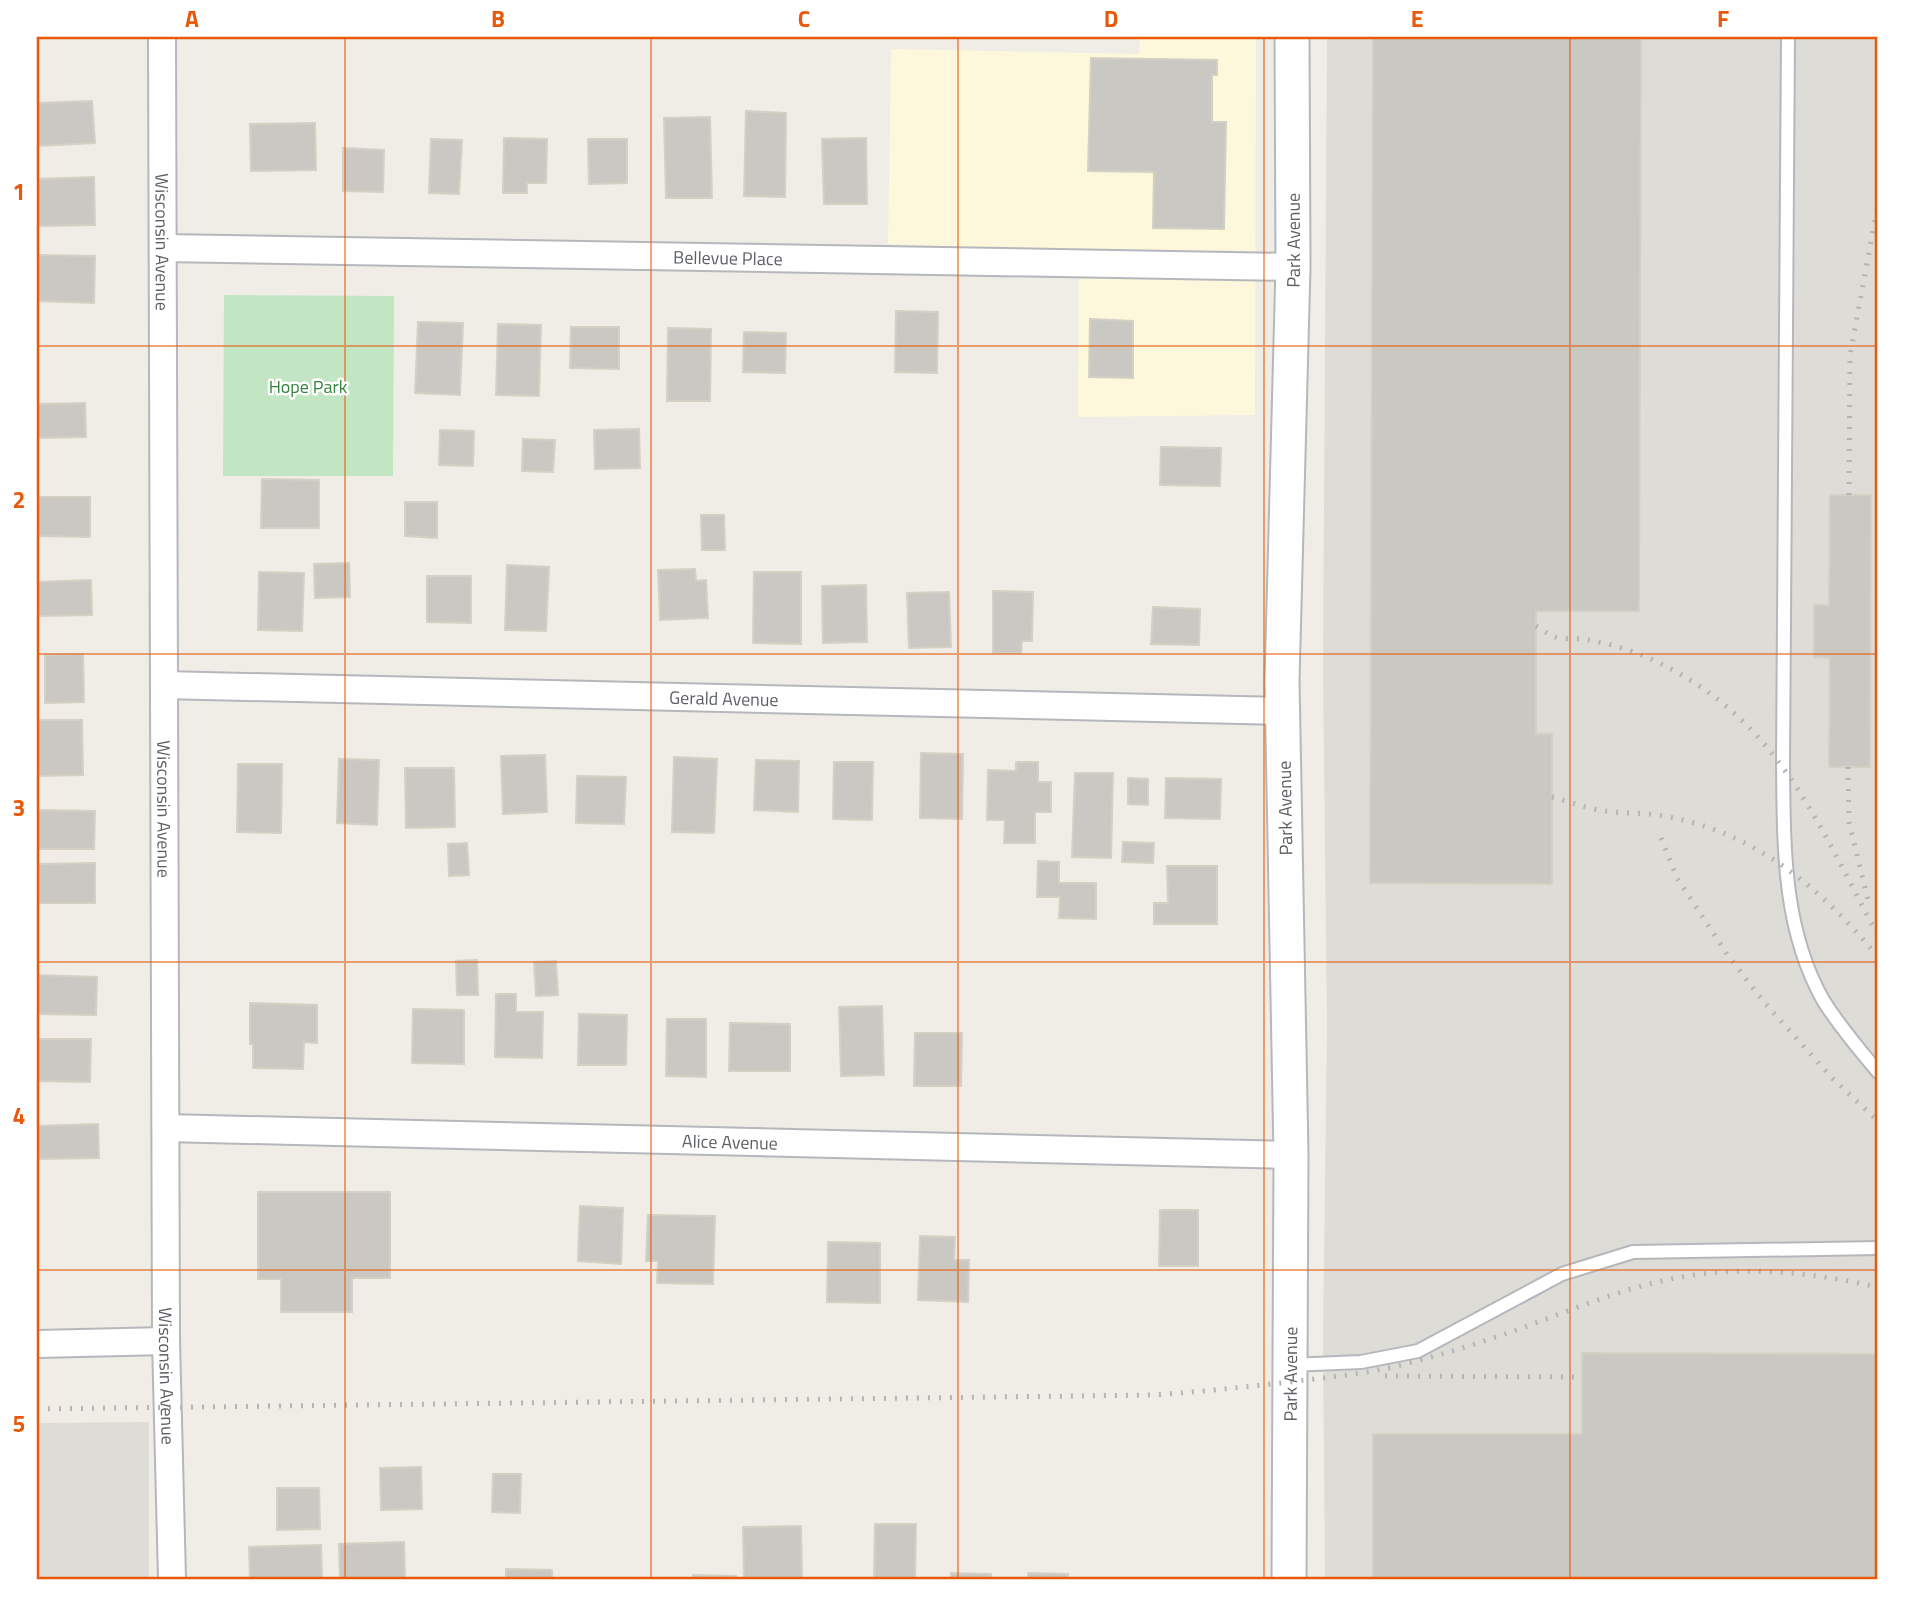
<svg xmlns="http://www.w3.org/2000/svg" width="1915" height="1616" font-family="'Titillium Web',sans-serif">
<rect width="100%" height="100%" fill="#efede5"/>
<path fill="#fdf8dc" d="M1140 37H1256L1255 415 1078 417 1079 251 888 244 891 49 1139 54Z"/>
<path fill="#dedcd7" d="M1327 37H1878V1579H1325L1323 1340 1327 1028 1323 668Z
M149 1422V1579H37V1423Z"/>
<path fill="#c2e6c4" d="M224 295 394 296 393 476H223Z"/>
<path fill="#cac8c2" stroke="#d4d0c3" stroke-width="2" d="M1373 37H1641L1639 611H1536V734H1552V884L1370 883Z
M1091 58 1217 60V75H1212V122H1226L1224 229 1153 228 1154 172 1088 171Z
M92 101 95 143 37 146V103Z
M746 111 786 113 785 197 744 196Z
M710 117 712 198H666L664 118Z
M315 123 316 170 251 171 250 124Z
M504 138 547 139 546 183H527V193H503Z
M866 138 867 204H824L822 139Z
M431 139 462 140 459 194 429 193Z
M588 139H627V183L589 184Z
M343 148 384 150 383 192 343 191Z
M94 177 95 225 37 226V179Z
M37 255 95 256 94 303 37 301Z
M896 311 938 312 937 373 895 372Z
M1090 319 1133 321V378L1089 377Z
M418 322 463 323 460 395 415 393Z
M498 324 541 325 539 396 496 395Z
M571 327H619V369L570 368Z
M668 328 711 329 710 401H667Z
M744 332 786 333 785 373 743 372Z
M85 403 86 437 37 438V404Z
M639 429 640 468 595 469 594 430Z
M440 430 474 431 473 466 439 465Z
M523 439 555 440 553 472 522 471Z
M1161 447 1221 448 1220 486 1160 485Z
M262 479 319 480V528H261Z
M1830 495H1871L1870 767H1829L1830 658 1814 657V605H1829Z
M37 497H90V537L37 536Z
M405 502H437V538L405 536Z
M701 515H724L725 550H702Z
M349 563 350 597 315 598 314 564Z
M507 565 549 567 546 631 505 630Z
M695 569 696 581 706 580 708 618 660 620 658 570Z
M259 572 304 573 302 631 258 630Z
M754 572H801V644L753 643Z
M427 576H471V623L427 622Z
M91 580 92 615 37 616V582Z
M866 585 867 642 823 643 822 586Z
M993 591 1033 592 1032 641H1022L1021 653H993Z
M949 592 951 647 909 648 907 593Z
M1153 607 1200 609 1199 645 1151 644Z
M83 654 84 702 45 703V655Z
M37 720H82L83 775 37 776Z
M921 753 963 754 962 819 920 818Z
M545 755 547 812 503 814 501 756Z
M674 757 717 759 714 833 672 832Z
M339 759 379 760 377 825 337 823Z
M756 760 799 761 798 812 754 810Z
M834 762H873L872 820 833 819Z
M1016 762H1038V782H1051V812H1035V843H1004L1005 820H987L988 770 1016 771Z
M238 764H282L281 833 237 832Z
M405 768H454L455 827 406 828Z
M1075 773H1113L1111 858 1072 857Z
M577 776 626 777 624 824 576 823Z
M1128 778 1148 779V805L1128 804Z
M1166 778 1221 779 1220 819 1165 818Z
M37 810 95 811 94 849H37Z
M1123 842 1154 843 1153 863 1122 862Z
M467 843 469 875 449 876 448 844Z
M1038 861 1059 862V883H1096V919L1059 918 1060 897H1037Z
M95 863V903H39L38 864Z
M1167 866H1217V924H1154V903H1168Z
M477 960 478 995H457L456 961Z
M556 961 558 995 536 996 534 962Z
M37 975 97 977 96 1015 38 1014Z
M496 994H516V1012H543L542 1058 495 1057Z
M250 1003 317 1005V1043L304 1042 303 1069 253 1068V1044H250Z
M882 1006 884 1075 841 1076 839 1007Z
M413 1009 464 1010V1064L412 1063Z
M579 1014 627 1015 626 1065H578Z
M667 1019H706V1077L666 1076Z
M730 1023 790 1024V1071H729Z
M915 1033H962L961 1086H914Z
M37 1039H91L90 1082 37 1081Z
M98 1124 99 1158 37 1159V1126Z
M258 1192H390V1278H352V1312H281V1279H258Z
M580 1206 623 1208 621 1264 578 1261Z
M1160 1210H1198V1266H1159Z
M648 1215 715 1216 713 1284 657 1283 658 1261H646Z
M920 1236 955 1237 954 1260H969L968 1302 918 1300Z
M828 1242 880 1243V1303L827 1302Z
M1582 1353 1878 1354V1579H1373V1434H1582Z
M421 1467 422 1509 381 1510 380 1468Z
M493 1474H521L520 1513 492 1512Z
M277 1488H319L320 1529 277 1530Z
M875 1524H916L915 1579H874Z
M801 1526 802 1579H744L743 1527Z
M404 1542 405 1579H340L339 1544Z
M321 1545 322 1579H250L249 1547Z
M506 1569 552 1570V1579H506Z
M951 1573 991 1574V1579H950Z
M1028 1573 1068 1574V1579H1028Z
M693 1575 736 1576V1579H693Z"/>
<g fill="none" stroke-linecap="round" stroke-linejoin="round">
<g stroke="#b5b7bc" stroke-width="16">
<path id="service" d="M1788 37 1783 764C1784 844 1782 927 1823 1000 1839 1026 1859 1049 1878 1072
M1290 1365 1361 1362 1418 1351 1562 1274 1633 1252 1878 1248"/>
</g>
<g stroke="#b5b7bc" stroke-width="30">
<g id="minor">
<path id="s1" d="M162 37 166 1341 172 1579"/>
<path id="s2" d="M163 248 1293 267"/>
<path id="s3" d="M164 685 1283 711"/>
<path id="s4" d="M166 1128 1291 1155"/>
<path d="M37 1344 166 1341"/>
</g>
</g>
<g stroke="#b5b7bc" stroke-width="37">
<g id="tertiary">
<path id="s5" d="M1289 1579 1291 1155 1282 681 1293 267 1292 37"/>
</g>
</g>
<use href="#service" stroke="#fff" stroke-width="12"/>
<use href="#minor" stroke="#fff" stroke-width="26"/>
<use href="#tertiary" stroke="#fff" stroke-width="33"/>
<path stroke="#b4b4b5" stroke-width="5" stroke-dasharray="2 9" stroke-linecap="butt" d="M1849 495 1850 355 1878 204
M1536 626C1542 629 1548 635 1555 637 1562 640 1573 638 1581 639 1606 642 1631 650 1653 660 1778 718 1817 822 1878 936
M1848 767 1849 822 1869 904
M1552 797C1567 801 1583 807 1599 810 1620 814 1642 812 1663 816 1754 831 1821 888 1878 957
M1661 838 1677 878 1727 954 1763 1001 1832 1078 1878 1121
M1385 1376 1577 1377
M37 1409 1153 1395C1199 1392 1244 1387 1290 1382 1329 1377 1367 1374 1405 1364 1433 1357 1460 1349 1487 1340 1556 1318 1621 1285 1694 1275 1756 1266 1818 1274 1878 1287"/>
</g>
<path fill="none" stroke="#e8590c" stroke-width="2" stroke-opacity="0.55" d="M345 37V1579M651 37V1579M958 37V1579M1264 37V1579M1570 37V1579M37 346H1878M37 654H1878M37 962H1878M37 1270H1878"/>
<g text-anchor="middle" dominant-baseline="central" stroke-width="5" stroke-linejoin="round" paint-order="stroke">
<g font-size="18" fill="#5d6065" stroke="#fff">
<text stroke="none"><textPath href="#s1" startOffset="205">Wisconsin Avenue</textPath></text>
<text stroke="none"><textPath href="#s5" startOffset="1339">Park Avenue</textPath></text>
<text stroke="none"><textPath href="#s2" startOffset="565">Bellevue Place</textPath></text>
<text stroke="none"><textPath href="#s3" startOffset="560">Gerald Avenue</textPath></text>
<text stroke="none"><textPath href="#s1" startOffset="772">Wisconsin Avenue</textPath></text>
<text transform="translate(1285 808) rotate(-91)">Park Avenue</text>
<text stroke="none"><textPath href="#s4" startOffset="564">Alice Avenue</textPath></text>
<text stroke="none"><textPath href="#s1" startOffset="1339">Wisconsin Avenue</textPath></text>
<text stroke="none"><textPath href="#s5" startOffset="205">Park Avenue</textPath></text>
</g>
<g font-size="18" fill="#36833f" stroke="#fff">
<text x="308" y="386">Hope Park</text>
</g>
</g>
<rect width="1915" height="1616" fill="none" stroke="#ffffff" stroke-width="77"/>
<rect x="38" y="38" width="1838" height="1540" fill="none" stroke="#e8590c" stroke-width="2.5"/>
<g font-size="23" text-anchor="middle" font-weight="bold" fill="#e8590c">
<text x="192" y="27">A</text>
<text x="498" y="27">B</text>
<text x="804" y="27">C</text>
<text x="1111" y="27">D</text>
<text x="1417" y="27">E</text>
<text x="1723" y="27">F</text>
<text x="19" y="200">1</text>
<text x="19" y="508">2</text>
<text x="19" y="816">3</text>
<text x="19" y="1124">4</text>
<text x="19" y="1432">5</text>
</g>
</svg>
